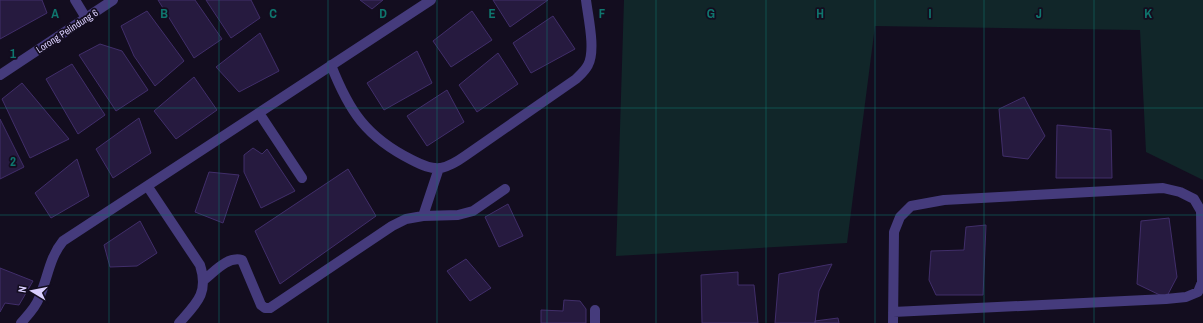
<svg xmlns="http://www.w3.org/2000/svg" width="1203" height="323" font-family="'Archivo Narrow',sans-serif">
<rect width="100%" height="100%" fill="#130d1f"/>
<path fill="#112629" d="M624 0H1203V180L1146 152 1140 30 875 26 847 243 616 256Z"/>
<path fill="#261a3f" stroke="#412e6a" d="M0 0H42L47 13 0 39Z
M158 0H195L222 39 194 58Z
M206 0H251L260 18 231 38Z
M360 0H383L372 9Z
M493 0H548L510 27Z
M147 11 184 61 155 86 134 56 121 26Z
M472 11 492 40 451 67 433 41Z
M553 16 575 49 531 73 513 43Z
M260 33 279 71 239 92 216 67Z
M100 44 122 51 148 90 116 111 79 55Z
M417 51 432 83 384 110 367 83Z
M498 53 518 84 477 112 459 85Z
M72 64 105 115 78 134 46 79Z
M194 77 217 110 176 139 154 111Z
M22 83 69 139 30 158 2 99Z
M447 90 464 122 427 146 407 116Z
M1024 97 1045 136 1028 159 1003 156 999 109Z
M139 118 151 153 113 178 96 149Z
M0 119 24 167 0 179Z
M1057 125 1111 130 1112 178H1056Z
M253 148 262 154 267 149 295 191 261 208 244 172V155Z
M77 159 89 196 51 218 35 193Z
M348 169 376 216 280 284 255 231Z
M209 172 239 175 223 223 195 212Z
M508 204 523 236 499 247 485 217Z
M1169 218 1177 277 1166 298 1137 284 1141 221Z
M140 221 157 253 137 266 110 267 104 245Z
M986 225 983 295H936L929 280 931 251 964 250 966 227Z
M466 259 491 288 470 301 447 271Z
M832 264 819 291 815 323H775L779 274Z
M0 268 33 281 19 305 5 303 0 312Z
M738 272V285H754L758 323H702L701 275Z
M564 300 580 301 586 309V323H541V310L563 311Z
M838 318 839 323H815V321Z"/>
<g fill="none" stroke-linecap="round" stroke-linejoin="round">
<path stroke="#453b7c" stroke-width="10" d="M75 0 86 18
M331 65C349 111 366 137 412 160 420 164 431 170 441 168 450 166 458 161 465 156L576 79C580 75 585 71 588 65 596 50 588 17 586 0
M0 75 113 0
M259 113 302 178
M148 187 200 265C209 293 197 303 179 323
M423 216 439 168
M205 279C215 271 228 256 242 260L261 305 265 308H270L392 226 406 219 423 216 458 215 473 211 505 189
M595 310V323
M21 323C28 315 36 307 39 298 48 278 49 258 63 241L431 0
M893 323 894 232 900 217 911 206 944 200 1163 188 1180 192 1194 199 1201 211 1202 282 1198 292 1186 297 1166 299 893 312"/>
</g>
<path fill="none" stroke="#0f766e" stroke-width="1" stroke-opacity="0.55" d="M109 0V323M219 0V323M328 0V323M437 0V323M547 0V323M656 0V323M766 0V323M875 0V323M984 0V323M1094 0V323M0 108H1203M0 215H1203"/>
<g text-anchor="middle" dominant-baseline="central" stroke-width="3.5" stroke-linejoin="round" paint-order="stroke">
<g font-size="10" fill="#d9cefd" stroke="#130d1f">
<text transform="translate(67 31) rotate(-33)">Lorong Pelindung 6</text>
</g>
</g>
<g font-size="13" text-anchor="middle" font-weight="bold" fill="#0f766e" stroke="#130d1f" stroke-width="3.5" stroke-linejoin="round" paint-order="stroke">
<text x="55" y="18">A</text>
<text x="164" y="18">B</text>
<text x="273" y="18">C</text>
<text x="383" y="18">D</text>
<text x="492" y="18">E</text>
<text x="602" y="18">F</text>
<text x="711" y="18">G</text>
<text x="820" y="18">H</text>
<text x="930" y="18">I</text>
<text x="1039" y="18">J</text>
<text x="1148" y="18">K</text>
<text x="13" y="58">1</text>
<text x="13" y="166">2</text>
</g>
<g transform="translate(32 291) rotate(280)" stroke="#130d1f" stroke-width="3" paint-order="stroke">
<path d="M0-3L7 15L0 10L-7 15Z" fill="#d9cefd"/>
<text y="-6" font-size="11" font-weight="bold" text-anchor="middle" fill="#d9cefd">N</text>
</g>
</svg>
